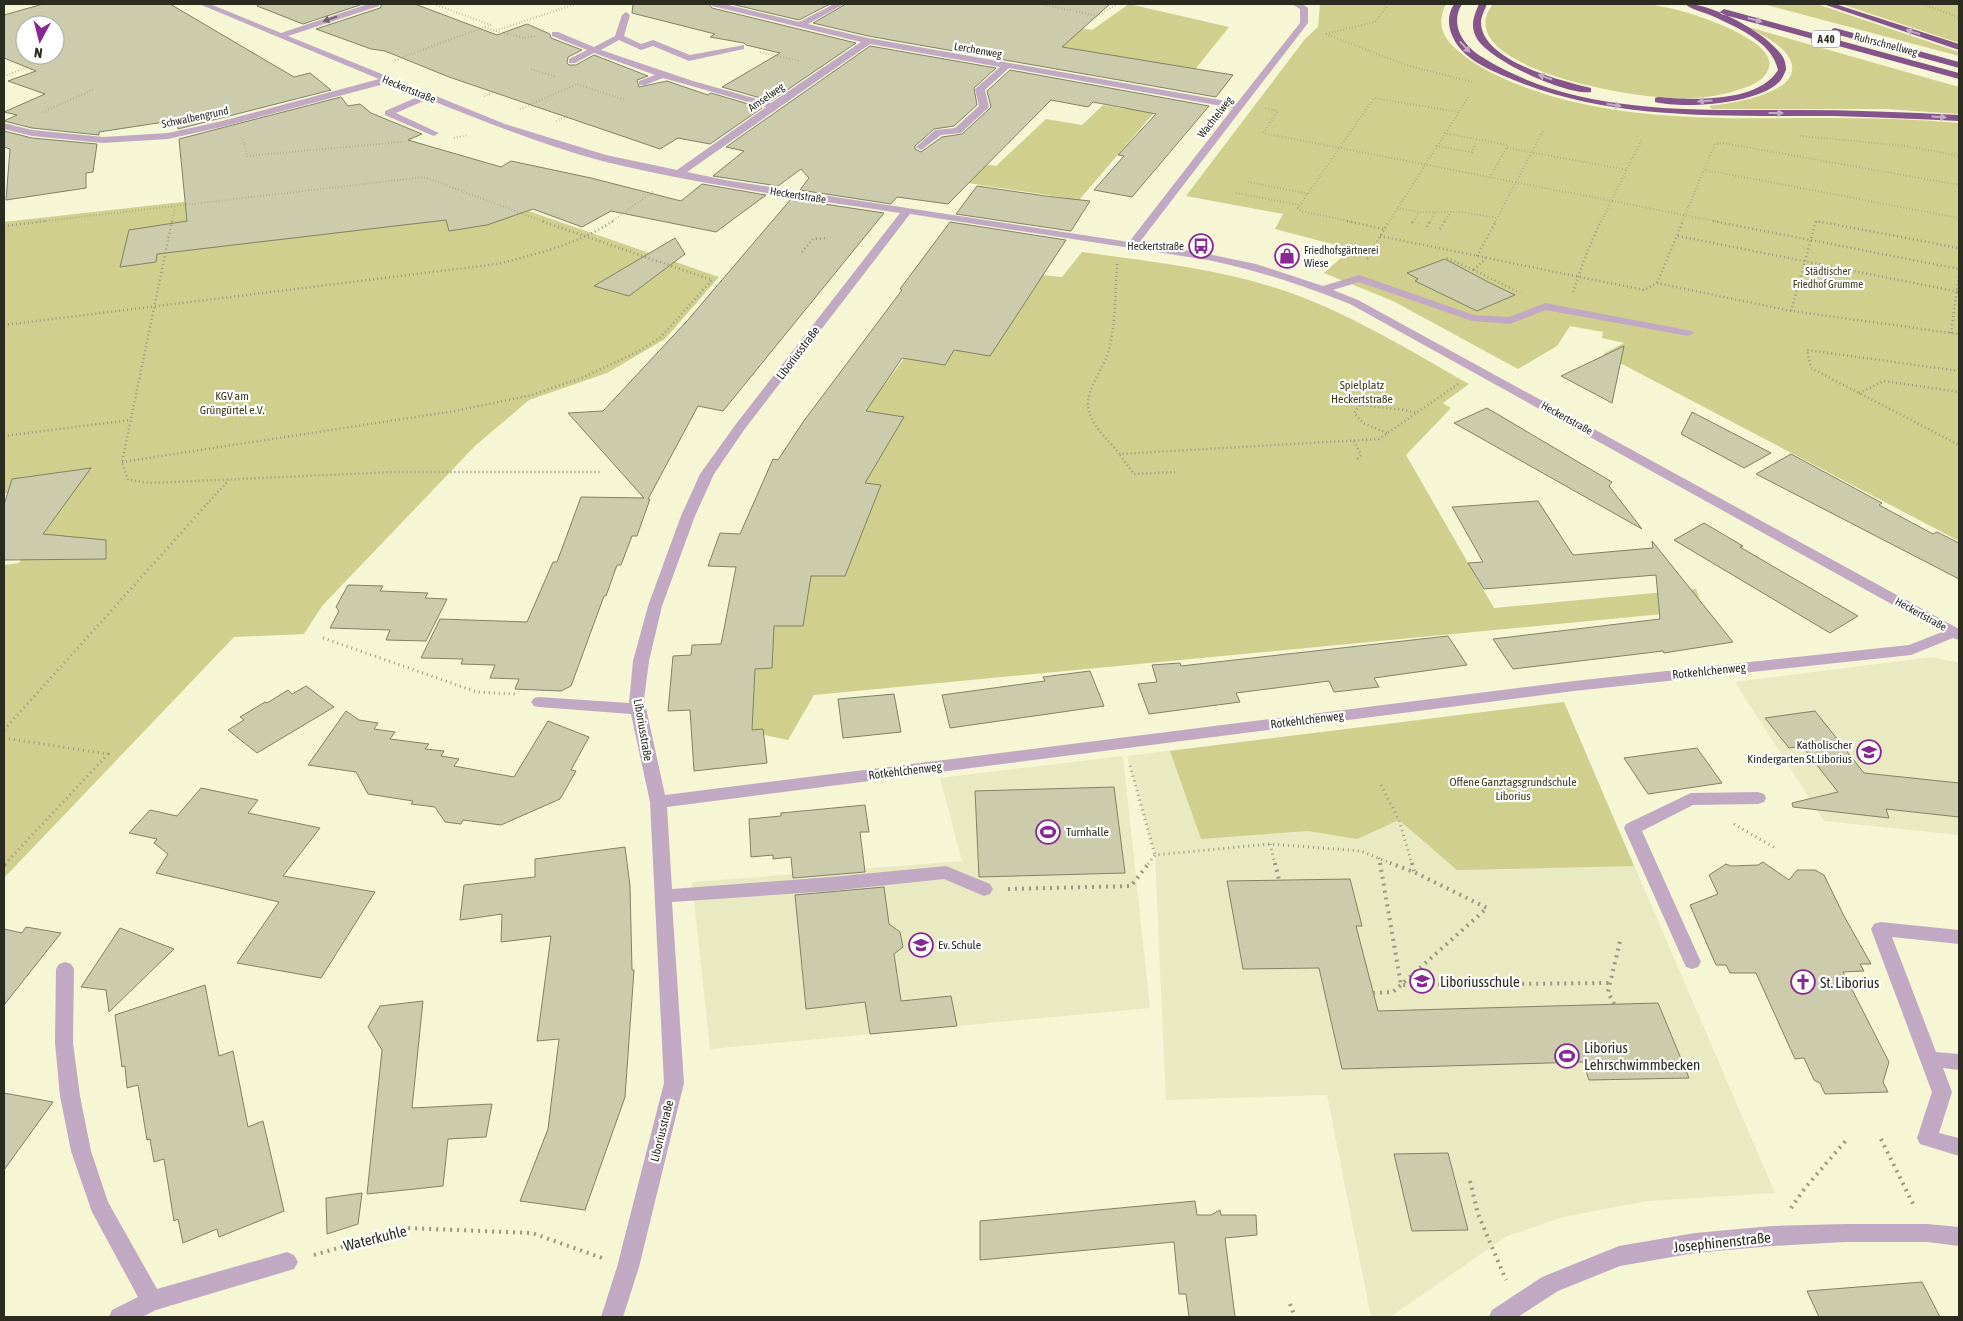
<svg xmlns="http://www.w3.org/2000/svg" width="1963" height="1321" font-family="'Asap Condensed',sans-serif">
<rect width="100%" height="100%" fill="#f6f6d5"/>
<path fill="#e9e9c2" d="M1933 657 1959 663V835L1824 821 1735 682Z
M1564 702 1775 1193 1647 1201 1564 1217 1507 1236 1390 1317H1371L1327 1095 1166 1100 1155 855 1127 756Z
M1123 756 1150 1008 710 1049 692 882 962 861 940 778Z"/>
<path fill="#d0cf8e" d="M876 4H961L1092 30 1129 4 1229 27 1193 72 1032 44 871 7Z
M1320 4H1446C1435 26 1444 40 1463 55 1480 68 1499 77 1519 85 1617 123 1724 118 1827 118 1871 118 1915 119 1959 123V541L1603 354 1624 343 1602 338 1603 332 1570 326 1557 346 1518 369 1393 301 1324 273 1351 249 1275 229 1283 214 1186 196 1305 39 1318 27Z
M1493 4C1527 4 1561 4 1596 4 1612 4 1629 2 1645 4 1677 7 1725 23 1752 41 1760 46 1772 57 1769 67 1766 79 1755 84 1744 88 1696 106 1640 97 1591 86 1560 79 1457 51 1493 4Z
M1763 4H1817L1959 52V56Z
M1841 4H1959V43Z
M1748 27 1959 87V114L1886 109H1712L1709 106C1730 104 1816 92 1786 53 1777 42 1760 34 1748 27Z
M1136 96 1164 101 1079 200 922 176 886 147 996 166 1046 119 1082 125 1103 105 1125 109Z
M424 175 719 277 665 339 607 373 529 400 475 446 322 606 304 634 234 637 4 878V565L19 563 47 520 44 486 4 494V222Z
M1082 252C1147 261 1213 268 1276 288 1345 310 1407 349 1469 384L1443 403 1451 408 1406 455 1494 608 1696 589 1704 610 814 695 788 740 709 723 839 445 972 268 1062 277Z
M1564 702 1634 866 1457 870 1399 820 1357 839 1308 831 1201 839 1170 751Z"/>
<path fill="#ccccad" stroke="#828164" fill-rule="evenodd" d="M43 4H170L294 77 310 73 331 90 178 129 177 120 99 132V135L32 128 4 121 17 115 4 112 45 94 8 81 36 71 4 58V15ZM25 25H55V55H25Z
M258 4H363L303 24 257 6Z
M382 4H415L497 35 527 24 550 34 551 38 582 50 568 57 567 63 569 65H576L594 55 648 76 637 80 639 87 667 81 708 95 711 93 762 108 710 144 678 138 660 149 449 77 385 51 371 49 316 29 380 8Z
M633 4H709L712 8 856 43 771 101 722 87 780 53 746 45 744 43 710 37 715 34 632 13Z
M731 4H830L799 20Z
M846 4H1110L1062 47 1233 75 1216 97 868 36 813 23Z
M870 46 996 68 974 88 977 105 954 126 934 129 915 146V149L921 152 942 137 962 134 988 110 991 107 987 91 1010 70 1209 106 1132 197 1094 190 1124 156 1118 155 1156 114 1093 102 1088 107 1051 100 948 204 897 197 891 204 800 190 809 178 801 169 778 186 713 176 744 151 726 147Z
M341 97 348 106 360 104 371 113 422 134 408 140 501 167 511 161 591 178 681 201 702 184 766 195 716 232 611 211 582 227 533 209 487 225 449 231 446 220 157 254 156 262 120 267 129 230 187 221 179 139Z
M4 131 32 138 97 144 93 172 86 173V188L6 200 10 149 4 147Z
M977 186 1045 196 1090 201 1071 231 956 214Z
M791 199 884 213 723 411 698 406 648 499H650L637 536H632L621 565H617L606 596H604L571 686 561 691 515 689 519 679 490 678 495 665 461 664 463 659 421 658 440 619 527 622 553 562H557L581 497 644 498 568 413 603 411 687 321Z
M950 222 1066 240 990 356 954 350 945 365 902 358 866 411 904 417 865 483 881 485 845 576H811L803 626H774L772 668 755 669 752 730 763 729 767 763 694 771 690 710 668 711 673 656 691 655 692 645 721 644 736 567 708 566 720 533 740 534 773 459 778 460 803 422 902 290 900 289Z
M675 238 685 254 629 296 594 286Z
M1445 259 1488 282 1515 295 1477 311 1415 281 1418 279 1407 273Z
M1624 346 1612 403 1561 376Z
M1487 408 1612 482 1609 486 1642 529 1454 423Z
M1692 412 1771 453 1744 468 1681 434Z
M1791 454 1882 503 1879 505 1933 534 1937 532 1959 543V579L1756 474Z
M91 468 43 534 106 540V559L4 560V505L12 479Z
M1538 501 1573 555 1653 548 1652 541 1733 642 1664 653 1663 651 1513 669 1493 639 1660 619 1656 575 1484 589 1468 563 1483 562 1452 507Z
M1704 523 1743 546 1740 547 1858 616 1830 633 1674 540Z
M348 585 383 586 380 591 428 593 425 598 447 599 426 641 386 640 390 630 330 628 339 611 336 607Z
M1448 636 1467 665 1374 678 1379 687 1334 692 1329 681 1283 687 1236 693 1240 702 1149 714 1138 684 1157 682 1152 665 1180 663 1181 666Z
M1090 671 1104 706 950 728 942 695 1045 681 1043 677Z
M306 686 334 707 257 753 228 730 244 720 240 717 265 702 267 703 288 690 292 694Z
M894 694 901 732 843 738 838 699Z
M346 711 359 720 378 723 374 729 395 732 390 739 429 744 425 749 444 751 441 756 459 759 454 766 514 777 548 721 589 737 571 770 576 771 560 799 501 825 463 820 461 824 445 822 435 807 411 804 413 801 368 794 356 772 308 765Z
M1815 711 1864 773 1959 783V817L1886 809 1889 818 1793 807 1792 803 1838 792 1802 746 1789 748 1765 718Z
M1697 748 1722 783 1648 794 1624 758Z
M1114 787 1125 873 979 877 975 791Z
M201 788 258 800 248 813 320 828 283 876 375 892 321 978 237 963 279 902 156 873 168 854 154 843 157 839 129 833 150 810 177 816Z
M865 805 869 832H860L865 872 793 878 791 857 773 859V855L751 857 749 819 781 816V813Z
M625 847 630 886 632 970H634L625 1097 585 1210 520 1201 548 1129 559 1039 537 1041 551 936 501 942 502 914 460 920 464 885 535 877V859Z
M1763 862 1789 880 1797 870H1815L1824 875 1844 916 1871 964H1860L1864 971 1843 972 1889 1062 1883 1082 1888 1092 1825 1094 1820 1083 1814 1080 1804 1058 1795 1059 1756 973H1730L1726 965H1716L1690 905 1718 894 1709 875 1726 864 1731 866 1758 865Z
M1350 879 1362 926H1356L1378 1011 1658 1003 1689 1078 1589 1080 1583 1062 1342 1069 1319 968 1243 969 1227 881Z
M884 887 889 924 900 932 903 947 894 954 901 1001 951 996 957 1026 870 1034 865 1002 806 1009 795 895Z
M26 927 61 933 4 1005V929L22 933Z
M120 928 174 949 109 1012 106 990 81 987Z
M205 985 219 1056 233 1051 248 1127 263 1121 284 1211 219 1237 217 1229 183 1243 178 1219 174 1221 164 1159 154 1162 150 1139 147 1140 138 1085 127 1088 125 1066 122 1067 115 1015Z
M423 1001 412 1108 492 1104 486 1137 448 1139 443 1186 367 1194 382 1050 368 1027 380 1006Z
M4 1093 53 1102 4 1170Z
M1448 1153 1468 1230 1412 1231 1394 1154Z
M362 1193 358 1224 327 1234 326 1198Z
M1195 1201 1197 1215H1211L1220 1210 1221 1215H1256L1257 1235 1225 1238 1235 1317H1189L1186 1294H1179L1174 1242 980 1260V1221Z
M1922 1282 1940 1317H1819L1807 1291Z"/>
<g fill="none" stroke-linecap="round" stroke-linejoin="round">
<path stroke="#999981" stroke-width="2" stroke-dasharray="0.5 2.5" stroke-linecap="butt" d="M434 4 491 25 484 27 495 31 575 4
M1041 4 1097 16 1117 4
M1924 4 1959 18
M496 31 524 38 536 36
M1326 34 1406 65 1472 82
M1326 34 1375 22 1389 4
M760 52 800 61
M395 60 484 27
M531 69 557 77
M4 76 28 67
M484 96 495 91
M1265 108 1278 111 1263 133 1720 222
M520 109 577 84 626 100
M43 112 95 89
M556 121 567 116
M1444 133 1508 145 1490 177
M1800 136 1907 146 1959 156
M454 138 468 135
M243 139 247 156 401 142
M1436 146 1472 152 1476 142
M1507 148 1628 170
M1706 170 1959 218
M1248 182 1308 194
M1236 193 1299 205
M1397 208 1419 212H1462L1498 218
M37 222 424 177 545 222
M172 222 175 207
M611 222 654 191
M1353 222 1301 211 1298 208 1374 98 1458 112
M1389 222 1469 96
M1413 222 1419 212
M1430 222 1435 212
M1444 222 1451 212
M1495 222 1543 131
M1601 222 1642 139
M1682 222 1715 144 1723 143 1959 185
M1816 222H1822"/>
<path stroke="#999981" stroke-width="2.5" stroke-dasharray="1 3" stroke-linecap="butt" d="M172 221 122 462 128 480 150 483 393 472H602
M1347 221 1384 229
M1713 221 1959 269
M1412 223 1413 221
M4 226 47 221
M1427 227 1430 221
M1440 229 1445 221
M1380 236 1644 290 1657 283 1791 311 1959 334
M1678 236 1959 292
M802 252 813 239 828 238
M1477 256 1496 221
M1447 258 1474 270
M1486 258 1474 270 1520 293
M1367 259 1389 221
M1117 264C1115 292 1116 321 1109 349 1105 367 1087 387 1088 406 1090 425 1109 441 1120 454L1379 439 1458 384
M1657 283 1683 221
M1573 292 1587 252 1601 221
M1791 311 1816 221 1959 248
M4 325 497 264C537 254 578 244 613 221
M1951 333 1959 275
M1959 371 1807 350 1811 368 1959 445
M1859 393 1884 381 1959 392
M1387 433 1363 423 1354 413 1360 405 1405 410 1416 413
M4 436 130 420
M1354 441 1361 455 1356 460
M1120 455 1134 474 1175 472
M122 462 455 411 532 395 584 377 639 351 661 337 712 280 541 221
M207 504 229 480"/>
<path stroke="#999981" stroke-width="3" stroke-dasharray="1 4" stroke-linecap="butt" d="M323 638 477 692 515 694
M4 730 208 503
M4 738 108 754 5 864
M1130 766 1155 855
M1381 785 1399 820 1412 864
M1734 824 1775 848
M1270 844 1275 864
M1379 858 1380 864
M1148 864 1155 855 1270 844 1361 851 1393 864"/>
<path stroke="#999981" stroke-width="4" stroke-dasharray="2 5" stroke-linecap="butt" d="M1275 863 1279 880
M1380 863 1401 985 1610 983
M1412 863 1414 871
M4 865 6 863
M1008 889 1131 886 1149 863
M1373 993 1393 992 1487 908 1414 872 1390 863
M1614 1004 1608 992 1620 941
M1881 1139 1914 1206
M1470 1181 1478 1214 1506 1280
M1791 1208 1805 1188 1848 1138
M314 1255 407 1228 532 1233 602 1258
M1290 1304 1295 1317"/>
<path fill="#c1a9c4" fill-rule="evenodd" d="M199 4H210L281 33 368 4H380L379 6 288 36 505 124 606 155 677 170 766 107 663 78 645 85H639V81L655 75 594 53 575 63H569V59L587 50 552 36V32H558L594 47 615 36 622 15 626 12 630 15 624 36 641 44 653 40 690 55 744 45V49L689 61 653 46 641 50 619 40 601 50 693 81 771 103 861 42 712 6 711 4H724L799 22 834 4H844L808 24 868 38 1237 103 1300 23V9L1292 4H1302L1308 8V23L1139 243 1208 254 1256 264 1323 286 1359 275 1474 315 1509 317 1545 303 1692 331 1694 333 1688 336 1546 310 1510 324 1472 321 1359 282 1333 290 1358 300 1959 629V640L1953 638 1911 655 1574 691 667 807 672 889 831 877 946 866 990 884 993 889 990 894 984 896 944 879 831 891 672 902 684 1083 639 1267 623 1317H601L617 1267 664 1083 650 802 631 714 539 707 534 706 531 702 534 698 539 697 629 703 633 661 648 606 681 516 700 474 736 424 900 213C800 198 700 185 602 161 543 145 485 122 428 99L396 113 439 133 434 136 431 135 385 115V111L420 96 388 83 226 126 168 139 103 143 32 136 4 129V123L32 130 103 137 168 133 222 121 379 79ZM870 44 1000 67 975 89 979 106 955 128 935 130 916 147 921 150 941 135 961 133 987 109 989 107 985 90 1009 68 1233 108 1129 242 725 180 687 172ZM910 214 1208 260C1260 271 1301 285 1350 304L1942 632 1909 645 1574 681 665 795 644 699 649 661 662 606 695 516 714 474 744 430Z
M1758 792 1764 794 1766 798 1764 802 1758 804 1693 805 1642 831 1701 962 1698 967 1692 969 1686 967 1624 828 1626 824 1691 793Z
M1880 922 1959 930V944L1892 937 1936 1052 1959 1054V1070L1943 1068 1952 1092 1939 1133 1959 1138V1156L1920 1144 1917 1138 1932 1092 1871 929 1874 924Z
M65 962 71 964 74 969 73 1043 80 1096 91 1151 108 1202 157 1289 287 1252 294 1255 298 1262 294 1269 156 1310 142 1317H109L112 1310 138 1297 92 1212 71 1151 60 1096 55 1043 56 969 59 964Z
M1845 1224H1927L1959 1227V1246L1927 1242H1845L1772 1246 1695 1253 1620 1266 1558 1291 1518 1317H1489L1492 1310 1542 1277 1619 1246 1695 1233 1772 1226Z"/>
<path fill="#85548b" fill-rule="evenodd" d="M1454 4H1462C1449 25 1464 46 1482 57 1574 115 1692 110 1796 110 1850 110 1905 112 1959 115V121C1918 119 1876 117 1834 116 1724 115 1613 122 1509 78 1490 70 1468 61 1456 43 1448 30 1446 17 1454 4Z
M1479 4H1487C1485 9 1481 17 1481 22 1481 61 1562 81 1591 88V92C1568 96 1487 60 1476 37 1470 25 1474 16 1479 4Z
M1685 4C1710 2 1772 35 1784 59 1785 62 1786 66 1786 70 1784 74 1782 80 1778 83 1756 104 1684 109 1655 102V98L1658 97C1692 100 1758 103 1778 70 1772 41 1734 26 1710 15 1702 12 1691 9 1685 4Z
M1823 4H1835L1959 44V50Z
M1724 9 1959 73V79L1721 14 1720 12Z
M1835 28 1959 62V68L1832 33V29Z"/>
</g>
<defs><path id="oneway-solid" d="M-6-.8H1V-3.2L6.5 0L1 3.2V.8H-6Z" transform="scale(1.25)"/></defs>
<use fill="#6e6469" href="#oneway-solid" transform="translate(330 19) rotate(161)"/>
<g fill="#c2aac5">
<use href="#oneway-solid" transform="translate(1755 20) rotate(15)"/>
<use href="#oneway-solid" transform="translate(1913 32) rotate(-162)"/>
<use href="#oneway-solid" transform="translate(1465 47) rotate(47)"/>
<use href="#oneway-solid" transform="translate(1545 77) rotate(-161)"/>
<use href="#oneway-solid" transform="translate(1705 101) rotate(176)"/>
<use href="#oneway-solid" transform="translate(1614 105) rotate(9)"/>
<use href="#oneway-solid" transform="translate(1776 113)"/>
<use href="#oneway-solid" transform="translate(1939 117) rotate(4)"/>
</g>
<defs>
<g id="bus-ring" transform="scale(1.25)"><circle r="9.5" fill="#fff" stroke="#872993" stroke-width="1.5"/><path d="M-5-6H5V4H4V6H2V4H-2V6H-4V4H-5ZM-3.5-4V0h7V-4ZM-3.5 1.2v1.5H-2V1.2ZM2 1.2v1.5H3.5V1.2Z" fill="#872993"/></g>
<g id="shop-ring" transform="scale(1.25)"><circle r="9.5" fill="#fff" stroke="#872993" stroke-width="1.5"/><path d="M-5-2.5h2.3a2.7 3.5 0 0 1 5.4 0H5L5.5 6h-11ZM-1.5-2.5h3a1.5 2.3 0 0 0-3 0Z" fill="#872993"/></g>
<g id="school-ring" transform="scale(1.25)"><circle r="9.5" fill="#fff" stroke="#872993" stroke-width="1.5"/><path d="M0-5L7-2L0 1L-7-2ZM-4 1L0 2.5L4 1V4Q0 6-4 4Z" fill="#872993"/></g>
<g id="stadium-ring" transform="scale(1.25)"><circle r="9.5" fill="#fff" stroke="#872993" stroke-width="1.5"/><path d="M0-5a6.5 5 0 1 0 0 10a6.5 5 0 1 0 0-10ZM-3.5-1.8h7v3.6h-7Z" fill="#872993"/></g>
<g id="church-ring" transform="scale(1.25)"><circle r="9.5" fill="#fff" stroke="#872993" stroke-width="1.5"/><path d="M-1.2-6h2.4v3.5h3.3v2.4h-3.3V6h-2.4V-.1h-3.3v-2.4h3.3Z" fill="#872993"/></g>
</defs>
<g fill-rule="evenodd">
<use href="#bus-ring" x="1201" y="246"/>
<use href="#shop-ring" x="1287" y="256"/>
<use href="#school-ring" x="1869" y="752"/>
<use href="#stadium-ring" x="1048" y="832"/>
<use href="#school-ring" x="921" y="945"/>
<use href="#school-ring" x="1422" y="981"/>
<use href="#church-ring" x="1803" y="982"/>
<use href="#stadium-ring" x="1567" y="1056"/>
</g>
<g text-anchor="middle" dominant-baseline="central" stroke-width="4.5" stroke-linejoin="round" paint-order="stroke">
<rect fill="#fff" stroke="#6b6b62" stroke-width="1" x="1812" y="30.5" width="28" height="17" rx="4"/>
<g font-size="11" font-weight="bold" fill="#2b2b1f">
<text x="1826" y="39">A 40</text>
</g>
<g font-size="11" fill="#2b2b1f" stroke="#fff">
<text transform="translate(1886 44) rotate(15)">Ruhrschnellweg</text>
<text transform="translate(978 50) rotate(10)">Lerchenweg</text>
<text transform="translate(409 89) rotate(22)">Heckertstraße</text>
<text transform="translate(766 97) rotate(-35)">Amselweg</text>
<text transform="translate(195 117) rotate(-12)">Schwalbengrund</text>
<text transform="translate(1215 117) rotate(-52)">Wachtelweg</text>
<text transform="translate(798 195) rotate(9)">Heckertstraße</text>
<text transform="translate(1567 418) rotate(29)">Heckertstraße</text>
<text transform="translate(1921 614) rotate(29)">Heckertstraße</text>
</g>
<g font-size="11" fill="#2b2b1f" stroke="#fff" text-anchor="end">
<text x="1184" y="246">Heckertstraße</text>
<text x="1304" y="250" text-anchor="start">Friedhofsgärtnerei<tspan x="1304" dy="13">Wiese</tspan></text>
</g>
<g font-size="11" fill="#3c3a17" stroke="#fff">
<text x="1828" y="271">Städtischer<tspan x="1828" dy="13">Friedhof Grumme</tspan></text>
</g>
<g font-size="12" fill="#2b2b1f" stroke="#fff">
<text transform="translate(798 353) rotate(-53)">Liboriusstraße</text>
<text transform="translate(1709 671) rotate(-6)">Rotkehlchenweg</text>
<text transform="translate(1307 720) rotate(-7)">Rotkehlchenweg</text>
<text transform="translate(643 730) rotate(80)">Liboriusstraße</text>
<text transform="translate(905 771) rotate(-7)">Rotkehlchenweg</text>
<text transform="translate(662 1131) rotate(-76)">Liboriusstraße</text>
</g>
<g font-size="12" fill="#3c3a17" stroke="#fff">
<text x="1362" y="385">Spielplatz<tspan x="1362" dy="14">Heckertstraße</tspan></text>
<text x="232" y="396">KGV am<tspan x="232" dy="14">Grüngürtel e.V.</tspan></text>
<text x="1513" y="782">Offene Ganztagsgrundschule<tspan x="1513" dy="14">Liborius</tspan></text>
</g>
<g font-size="12" fill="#2b2b1f" stroke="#fff" text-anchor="start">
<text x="1852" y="745" text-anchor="end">Katholischer<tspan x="1852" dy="14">Kindergarten St.Liborius</tspan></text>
<text x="1066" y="832">Turnhalle</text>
<text x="938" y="945">Ev. Schule</text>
</g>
<g font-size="15" fill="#2b2b1f" stroke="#fff" text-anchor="start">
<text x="1440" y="981">Liboriusschule</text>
<text x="1820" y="982">St. Liborius</text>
<text x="1584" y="1047">Liborius<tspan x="1584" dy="17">Lehrschwimmbecken</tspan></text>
</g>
<g font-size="15" fill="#2b2b1f" stroke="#fff">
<text transform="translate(375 1238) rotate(-14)">Waterkuhle</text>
<text transform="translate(1722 1242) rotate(-6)">Josephinenstraße</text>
</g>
</g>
<rect width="1963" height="1321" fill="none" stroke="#2b2b1f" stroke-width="10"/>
<g transform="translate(40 40) rotate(187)"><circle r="24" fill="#ffffff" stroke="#aaaaa5"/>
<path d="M0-4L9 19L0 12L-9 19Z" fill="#872993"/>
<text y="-8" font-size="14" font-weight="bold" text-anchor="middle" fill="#2b2b1f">N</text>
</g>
</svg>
